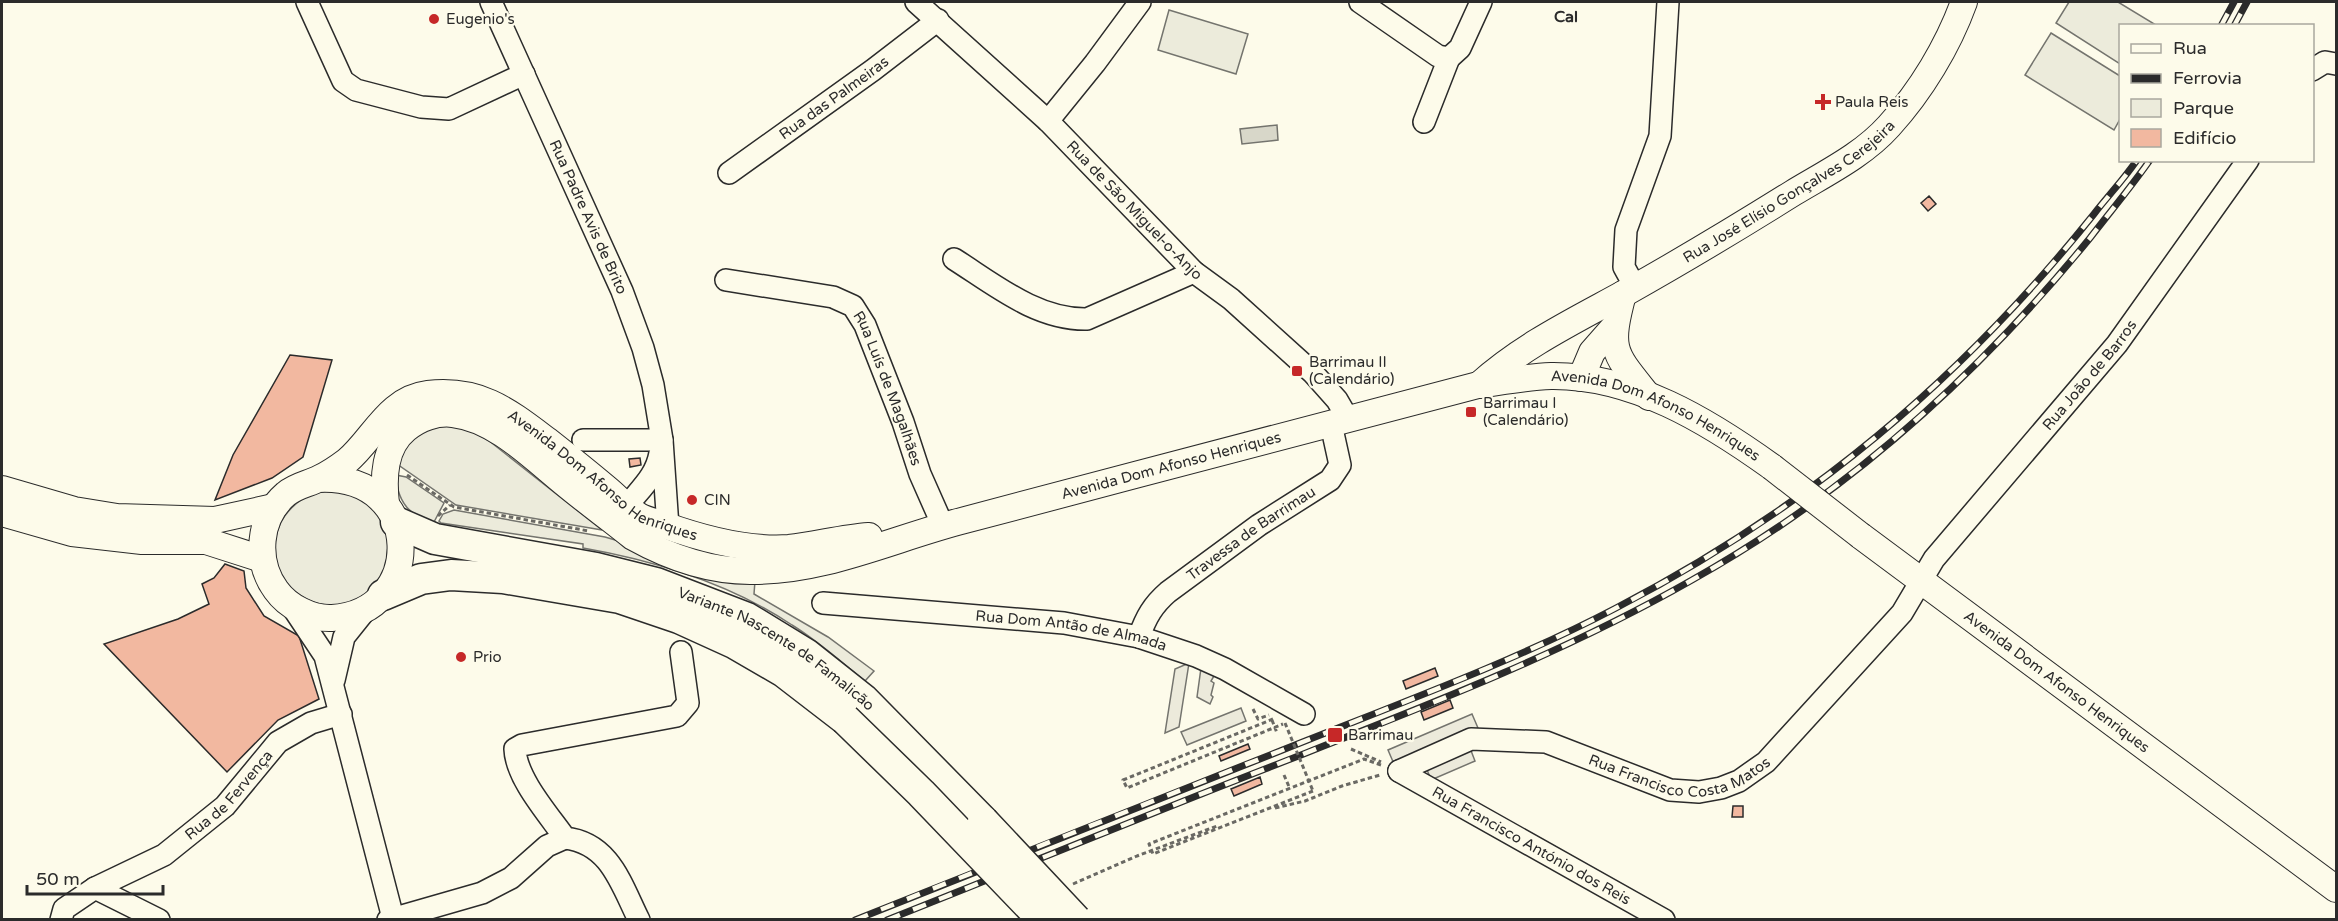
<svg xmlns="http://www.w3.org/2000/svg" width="2338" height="921" font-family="'Varela Round',sans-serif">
<rect width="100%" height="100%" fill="#fdfbea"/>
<path fill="#ecebdb" stroke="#74746e" stroke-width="1.5" d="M2069 2H2118L2156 25 2120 26V64L2056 23Z
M1169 10 1248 34 1236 74 1158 50Z
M2051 33 2120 76V119L2114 130 2025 75Z
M448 425 472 431 488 440 602 530 456 505 397 464C411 433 415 431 448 425Z
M396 475 406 477 444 503 434 522C409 517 397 500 396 475Z
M275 548a57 57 0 1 1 114 0a57 57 0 1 1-114 0Z
M454 510 605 537 755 581 754 594 828 637 874 671 865 681C841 662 818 641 792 625 729 583 657 561 583 548V544L441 523 439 521 443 514Z"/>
<path fill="#eceadb" stroke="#74746e" stroke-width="1.5" d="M1189 663 1179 727 1165 733 1175 669Z
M1201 668 1214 676 1211 681 1214 683 1211 695 1213 697 1210 704 1197 697Z
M1241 708 1246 721 1187 745 1181 732Z
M1472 714 1478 728 1394 764 1388 750Z
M1470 748 1475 761 1431 780 1426 767Z"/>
<path fill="#d8d7c9" stroke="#74746e" stroke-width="1.5" d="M1277 125 1278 140 1242 144 1240 129Z"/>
<path fill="#f2b8a0" stroke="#2b2b2b" stroke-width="1.5" d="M1929 196 1936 204 1928 211 1921 203Z
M290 355 332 360 303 457 272 478 215 500 233 455Z
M640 458 641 465 630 467 629 459Z
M225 564 244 571 246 588 264 616 299 636 319 699 278 720 227 772 104 644 178 619 209 604 202 584 214 578Z
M1435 668 1438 676 1406 689 1403 681Z
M1450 700 1453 708 1424 720 1421 712Z
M1248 744 1250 749 1221 761 1219 756Z
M1260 777 1262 784 1234 796 1231 789Z
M1733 806H1743V817H1732Z"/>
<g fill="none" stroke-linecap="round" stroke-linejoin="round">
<g stroke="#2b2b2b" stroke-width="24">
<g id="minor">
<path d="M307 2 343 81 356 90 421 107 449 109 524 74"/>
<path id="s1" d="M491 2 622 291 643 348 653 385 662 440 668 527"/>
<path id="s2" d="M916 2 1048 121 1194 272 1231 299 1313 373 1337 400 1348 419"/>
<path d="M1360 2 1438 56 1449 58 1460 48 1481 2"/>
<path d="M2312 70 2325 62 2336 64"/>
<path d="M1048 121 1095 63 1140 2"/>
<path d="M1424 122 1449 58"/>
<path id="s3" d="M729 173 873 70 938 20"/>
<path d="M954 259C995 285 1037 320 1087 319L1194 272"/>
<path id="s4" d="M726 280 833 297 853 306 865 325 903 422 920 474 943 526"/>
<path d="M1635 287 1624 267 1626 230 1660 136 1668 2"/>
<path d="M583 440H662"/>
<path d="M627 506C641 488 656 476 660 453"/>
<path id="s5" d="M823 603 1064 623 1139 637 1196 656 1225 669 1304 714"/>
<path d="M291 605 325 656 393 918"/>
<path id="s6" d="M1139 637C1146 617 1153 605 1168 592L1259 525 1330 480 1340 465 1331 424"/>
<path d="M334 680 344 637 368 607"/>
<path id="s7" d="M1399 771 1471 739 1546 742 1670 790 1699 792 1721 788 1739 781 1766 762 1902 613 1934 559 2117 344 2248 160"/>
<path id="s8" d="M1399 771 1664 920"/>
<path d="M95 888 159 920"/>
<path id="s9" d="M61 920 64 909 95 888 164 855 225 806 278 742 311 723 341 714"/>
<path d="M388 920 482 893 511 878 547 846 565 838"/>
<path d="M639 920C621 884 610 843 565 838 548 814 516 778 515 749L522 745 677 716 688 703 681 652"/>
</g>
</g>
<g stroke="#2b2b2b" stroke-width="28">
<g id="major">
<path d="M1623 294C1608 351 1613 352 1649 397"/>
<path d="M1581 378 1592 352 1614 327"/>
<path id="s10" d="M1479 385C1522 346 1574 321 1625 293 1682 261 1737 228 1793 193 1826 173 1863 155 1889 126 1921 91 1948 46 1964 2"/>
<path id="s11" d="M319 479C426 474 425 613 332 618 312 619 288 607 276 590 255 561 258 518 286 494 297 485 309 484 320 478 329 474 339 467 347 461 374 438 388 399 428 394 480 388 508 411 548 441 567 456 587 472 606 488 617 497 627 508 639 516 646 520 656 522 664 525 703 539 747 551 789 548 816 545 842 538 869 536"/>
<path d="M2 489 74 510 117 517 215 520 274 507"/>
<path id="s12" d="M386 504C383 477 384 447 406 429 419 418 437 412 453 414 497 419 535 460 568 486 590 504 612 520 633 537 669 557 709 571 750 571 825 572 894 538 965 520 1136 475 1307 429 1478 385 1503 381 1527 377 1551 376 1633 375 1708 421 1772 467"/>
<path d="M2 513 72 533 142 541H206L262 559"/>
<path id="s13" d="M1861 536 2336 889"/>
</g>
</g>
<g stroke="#2b2b2b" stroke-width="33">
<g id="highway">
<path id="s14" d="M396 522 435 539 596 568 656 583 747 618 806 654 864 700 983 821"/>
<path d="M383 595 421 579 451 575 503 578 620 598 679 618 734 643 784 672 845 719"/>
</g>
</g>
<path stroke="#6a6964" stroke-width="3" stroke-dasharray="4.5 3" stroke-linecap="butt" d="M407 475 454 507 589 531
M438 516 450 505
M1253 709 1258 719 1269 715
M1273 719 1123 780 1127 788 1283 724
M1272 720 1277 733
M1351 749 1381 762
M1284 775 1290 789
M1313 791 1153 854 1149 844 1364 759 1381 765
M1275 808 1305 801 1342 786 1380 775
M1073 884 1137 856 1217 826"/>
<use href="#minor" stroke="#fdfbea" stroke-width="21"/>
<use href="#major" stroke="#fdfbea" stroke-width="26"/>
<use href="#highway" stroke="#fdfbea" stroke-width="30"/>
<g stroke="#2b2b2b" stroke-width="7">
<path id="rail" d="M2221 26 2234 2
M2234 26 2247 2
M855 920C996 863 1138 807 1280 751 1392 706 1509 664 1616 608 1807 509 1960 381 2094 214 2108 196 2124 179 2137 160
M887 920C1013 870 1139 818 1265 769 1410 712 1557 657 1692 580 1846 494 1979 374 2090 238 2110 212 2131 187 2150 160"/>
</g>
<use href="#rail" stroke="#fdfbea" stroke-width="4.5" stroke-dasharray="14" stroke-linecap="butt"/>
<g stroke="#2b2b2b" stroke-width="28" stroke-linecap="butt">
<path id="major-bridge" d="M1772 467 1861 536"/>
</g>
<g stroke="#2b2b2b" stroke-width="33" stroke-linecap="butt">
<path id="highway-bridge" d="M845 719 921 793 1043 920
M983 821 1076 920"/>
</g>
<path stroke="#6a6964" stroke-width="3" stroke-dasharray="4.5 3" stroke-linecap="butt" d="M1285 723 1313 791"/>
<use href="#major-bridge" stroke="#fdfbea" stroke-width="26"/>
<use href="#highway-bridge" stroke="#fdfbea" stroke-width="30"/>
</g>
<g fill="#c62828" stroke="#fdfbea" stroke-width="2">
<circle cx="434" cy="19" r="6"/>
<path d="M1820 93h6v6h6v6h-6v6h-6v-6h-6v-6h6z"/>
<rect x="1291" y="365" width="12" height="12" rx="3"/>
<rect x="1465" y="406" width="12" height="12" rx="3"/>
<circle cx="692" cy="500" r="6"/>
<circle cx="461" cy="657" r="6"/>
<rect x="1327" y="727" width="16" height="16" rx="3"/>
</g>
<g text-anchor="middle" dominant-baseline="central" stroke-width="4.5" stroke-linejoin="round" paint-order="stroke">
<g font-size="15" fill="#2b2b2b" stroke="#fdfbea" text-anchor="start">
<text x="446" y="19">Eugenio's</text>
<text x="1835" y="102">Paula Reis</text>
<text x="1309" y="362">Barrimau II<tspan x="1309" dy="17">(Calendário)</tspan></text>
<text x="1483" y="403">Barrimau I<tspan x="1483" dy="17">(Calendário)</tspan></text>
<text x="704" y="500">CIN</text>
<text x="473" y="657">Prio</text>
<text x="1348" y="735">Barrimau</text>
</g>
<g font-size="15" fill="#2b2b2b" stroke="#fdfbea">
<text stroke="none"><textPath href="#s3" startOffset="129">Rua das Palmeiras</textPath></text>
<text stroke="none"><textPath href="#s10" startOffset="366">Rua José Elísio Gonçalves Cerejeira</textPath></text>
<text stroke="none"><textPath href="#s2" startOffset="302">Rua de São Miguel-o-Anjo</textPath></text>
<text stroke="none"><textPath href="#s1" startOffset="236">Rua Padre Avis de Brito</textPath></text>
<text stroke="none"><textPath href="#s7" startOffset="896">Rua João de Barros</textPath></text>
<text stroke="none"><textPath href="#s4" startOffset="220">Rua Luís de Magalhães</textPath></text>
<text stroke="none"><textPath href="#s12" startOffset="1414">Avenida Dom Afonso Henriques</textPath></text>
<text stroke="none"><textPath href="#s12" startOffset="910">Avenida Dom Afonso Henriques</textPath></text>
<text stroke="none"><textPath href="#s11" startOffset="776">Avenida Dom Afonso Henriques</textPath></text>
<text stroke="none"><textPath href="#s6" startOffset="156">Travessa de Barrimau</textPath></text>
<text stroke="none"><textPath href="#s5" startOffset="250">Rua Dom Antão de Almada</textPath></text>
<text stroke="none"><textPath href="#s14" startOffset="406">Variante Nascente de Famalicão</textPath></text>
<text stroke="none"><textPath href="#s13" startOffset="244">Avenida Dom Afonso Henriques</textPath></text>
<text stroke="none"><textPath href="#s7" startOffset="297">Rua Francisco Costa Matos</textPath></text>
<text stroke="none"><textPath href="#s9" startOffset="214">Rua de Fervença</textPath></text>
<text stroke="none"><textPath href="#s8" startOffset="152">Rua Francisco António dos Reis</textPath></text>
</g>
<g font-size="16" font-weight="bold" fill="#2b2b2b" stroke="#fdfbea">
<text x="1566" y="17">Cal</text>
</g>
</g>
<rect width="2338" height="921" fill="none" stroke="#2b2b2b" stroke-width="6"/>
<rect x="2119" y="24" width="195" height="138" fill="#fdfbea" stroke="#a9a89e" stroke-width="1.5"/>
<rect x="2131" y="44" width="30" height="9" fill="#fdfbea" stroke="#a9a89e" stroke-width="1.5"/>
<text x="2173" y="54" font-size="18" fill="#2b2b2b">Rua</text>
<rect x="2131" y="74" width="30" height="9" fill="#2b2b2b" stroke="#a9a89e" stroke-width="1.5"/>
<text x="2173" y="84" font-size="18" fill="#2b2b2b">Ferrovia</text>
<rect x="2131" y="99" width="30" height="18" fill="#ecebdb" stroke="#a9a89e" stroke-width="1.5"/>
<text x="2173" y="114" font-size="18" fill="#2b2b2b">Parque</text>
<rect x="2131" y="129" width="30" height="18" fill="#f2b8a0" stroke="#a9a89e" stroke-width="1.5"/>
<text x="2173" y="144" font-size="18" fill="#2b2b2b">Edifício</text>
<path d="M27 885v9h136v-9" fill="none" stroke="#2b2b2b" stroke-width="3"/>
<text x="36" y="885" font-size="18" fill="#2b2b2b" stroke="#fdfbea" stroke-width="4.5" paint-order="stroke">50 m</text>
</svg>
